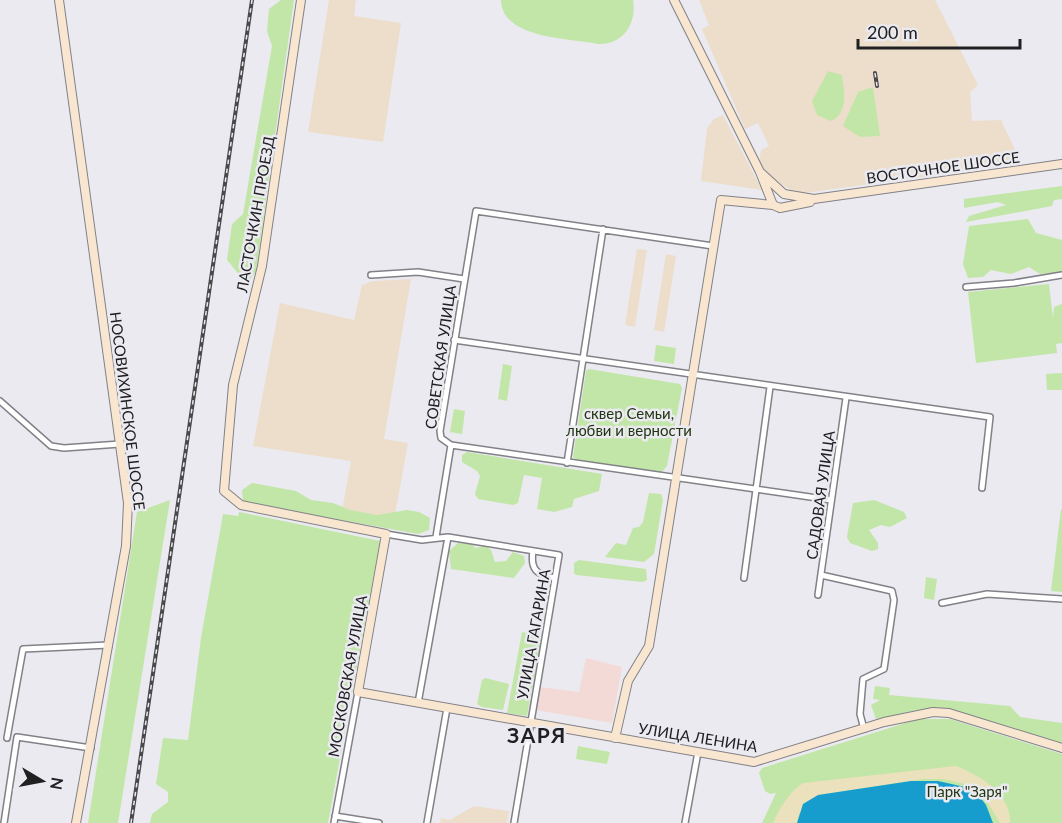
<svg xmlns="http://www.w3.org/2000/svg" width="1062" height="823" font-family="Lato,sans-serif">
<rect width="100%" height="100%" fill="#eaeaf0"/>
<path fill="#eddecb" d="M329 0H356L354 16 401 23 383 142 308 132Z
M699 0H935L978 85 970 92 972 121 1001 120 1018 156 1017 164 797 194 767 175 759 162 761 150 769 146 758 123 745 129 702 29 709 25Z
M723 115 762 190 701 181 707 128 714 119Z
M637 249 647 250 635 327 625 325Z
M666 254 676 256 664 332 654 330Z
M411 279 384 439 408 443 394 520 342 511 351 461 253 446 280 303 354 320 362 285 373 281Z
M474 806 509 811 507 823H440L441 818 450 820Z"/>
<path fill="#f4dad6" d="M586 658 622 667 612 723 536 710 540 687 579 692Z"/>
<path fill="#c2e6a7" d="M281 0H294L256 271 250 280 242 278 227 260 232 224 243 214 272 46 267 31 269 9Z
M501 0H633C637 24 623 45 598 44 568 38 502 39 501 0Z
M828 71 842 75C844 90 849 113 831 121L817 115 812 101Z
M873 87 880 136 860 137 843 126 858 92Z
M1062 186V199L1054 200 1052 206 966 222 969 216 1006 205 998 202 964 208V199Z
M1028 219 1036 233 1062 240V272L1040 274 1029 267 1011 274 991 270 983 277 968 278 963 264 969 226Z
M1049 284 1053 318 1054 307 1062 304V343L1056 344 1057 353 976 363 968 292Z
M656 345 676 348 674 364 654 361Z
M503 364 512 366 507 401 498 399Z
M589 369 680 384 682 388 667 466 661 473 578 461 573 457 586 371Z
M1062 373V390H1047L1046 374Z
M454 409 465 411 462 434 450 432Z
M467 452 602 474 599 491 574 499 572 507 554 512 537 509 542 478 524 475 518 503 513 505 478 499 475 494 480 476 477 471 462 462V455Z
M252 483 296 491 311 500 333 503 350 510 377 515 407 510 419 512 430 518 429 530 418 534 243 502 242 490Z
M649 493 661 494 663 500 654 554 644 562 605 557 616 543 626 545 633 528 639 527 643 522Z
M170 500 118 823H88L137 512Z
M874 500 904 512 907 518 890 527 881 525 869 530 878 543V549L872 551 850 543 847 537 853 503Z
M1061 509 1062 510V592L1051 591Z
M239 512 380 541 328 823H150L152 814 168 802V792L156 784 163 738 188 740 201 638 223 514 238 516Z
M458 543 472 544 475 548 486 546 491 550 495 562 506 561 513 552 524 556 525 563 514 578 451 569 449 551Z
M579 560 646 569 647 580 642 582 576 575 574 573V563Z
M926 577 937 579 934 600 924 598Z
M522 632 542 636 527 716 507 713Z
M485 678 509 684 503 710 482 707 477 704 482 680Z
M875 686 890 688 889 695 1010 706 1020 717 1062 723V745L951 709 917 710 876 719 871 705 880 700 873 699Z
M918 719H950L1062 754V823H762L776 793 770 794 765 791 759 773 762 768Z
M578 746 610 752 607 764 576 759Z"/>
<path fill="#ebe1bc" d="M956 766C979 775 1012 794 1010 823H1000L978 787 943 779H923L818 795 799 814 797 823H773C780 807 789 792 803 783Z"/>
<path fill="#169dce" d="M911 781H938L974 789 986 805 993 823H797L803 804 818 795Z"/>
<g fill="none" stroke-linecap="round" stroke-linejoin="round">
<g stroke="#818187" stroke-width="8">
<path id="street" d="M713 246 476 211 440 431 441 438 451 445 831 500
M371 275 418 272 464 279
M966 287 1014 283 1062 275
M454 340 990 417 982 488
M0 401 51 446 64 448 120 444
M567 463 603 229
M386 534 422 540 448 537 559 555 514 823
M436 537 451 445
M533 551C530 570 537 575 555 578
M821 575 892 591 894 600 884 669 863 679 860 714 864 729
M744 578 770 387
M818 595 846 398
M942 603 987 594 1062 599
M418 703 448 537
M7 738 23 649 109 645
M335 816 379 823
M4 823 17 737 91 748
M334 823 358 692
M427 823 447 708
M685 823 698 752"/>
</g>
<g stroke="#818187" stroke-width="10">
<path id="secondary" d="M59 0 128 503 126 546 76 823
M301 0 262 266 233 385 224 491 241 505 386 534 358 692 754 762 884 722 933 712 949 713 1062 748
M674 0 760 172 773 205 780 208
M760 172 784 194 814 199 1062 164
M780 208 810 202
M615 738 628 681 649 646 721 200 773 205"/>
</g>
<use href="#street" stroke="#fff" stroke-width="5"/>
<use href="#secondary" stroke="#f9e6d0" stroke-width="8"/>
<g stroke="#49494c" stroke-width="4">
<path id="rail" d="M875 73 877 86
M131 823 252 0"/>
</g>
<use href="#rail" stroke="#eaeaf0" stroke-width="1.5" stroke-dasharray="4.5" stroke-linecap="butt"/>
</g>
<g text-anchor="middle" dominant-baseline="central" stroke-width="5" stroke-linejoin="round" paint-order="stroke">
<g font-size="15" fill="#202023" stroke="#eaeaf0">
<text transform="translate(943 167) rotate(-8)">ВОСТОЧНОЕ ШОССЕ</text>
<text transform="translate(255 214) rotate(-80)">ЛАСТОЧКИН ПРОЕЗД</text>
<text transform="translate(440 357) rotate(-82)">СОВЕТСКАЯ УЛИЦА</text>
<text transform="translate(128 411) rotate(83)">НОСОВИХИНСКОЕ ШОССЕ</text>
<text transform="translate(820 495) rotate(-82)">САДОВАЯ УЛИЦА</text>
<text transform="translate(533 634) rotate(-80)">УЛИЦА ГАГАРИНА</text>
<text transform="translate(347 676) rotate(-80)">МОСКОВСКАЯ УЛИЦА</text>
<text transform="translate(698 737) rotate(9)">УЛИЦА ЛЕНИНА</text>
</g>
<g font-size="15" fill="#223511" stroke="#eaeaf0">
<text x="629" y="413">сквер Семьи,<tspan x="629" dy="17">любви и верности</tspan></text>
<text x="967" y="791">Парк "Заря"</text>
</g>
<g font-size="21" font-weight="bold" letter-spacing="1.5" fill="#202023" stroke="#eaeaf0">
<text x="537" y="734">ЗАРЯ</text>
</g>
</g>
<g transform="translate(42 781) rotate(100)" stroke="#eaeaf0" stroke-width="4.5" paint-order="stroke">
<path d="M0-4.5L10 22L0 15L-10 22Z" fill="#202023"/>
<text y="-9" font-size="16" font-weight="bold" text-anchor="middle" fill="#202023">N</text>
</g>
<path d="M858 39v9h162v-9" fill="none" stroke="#202023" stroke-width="3"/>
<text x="867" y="39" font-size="18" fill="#202023" stroke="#eaeaf0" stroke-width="4.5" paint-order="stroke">200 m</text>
</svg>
